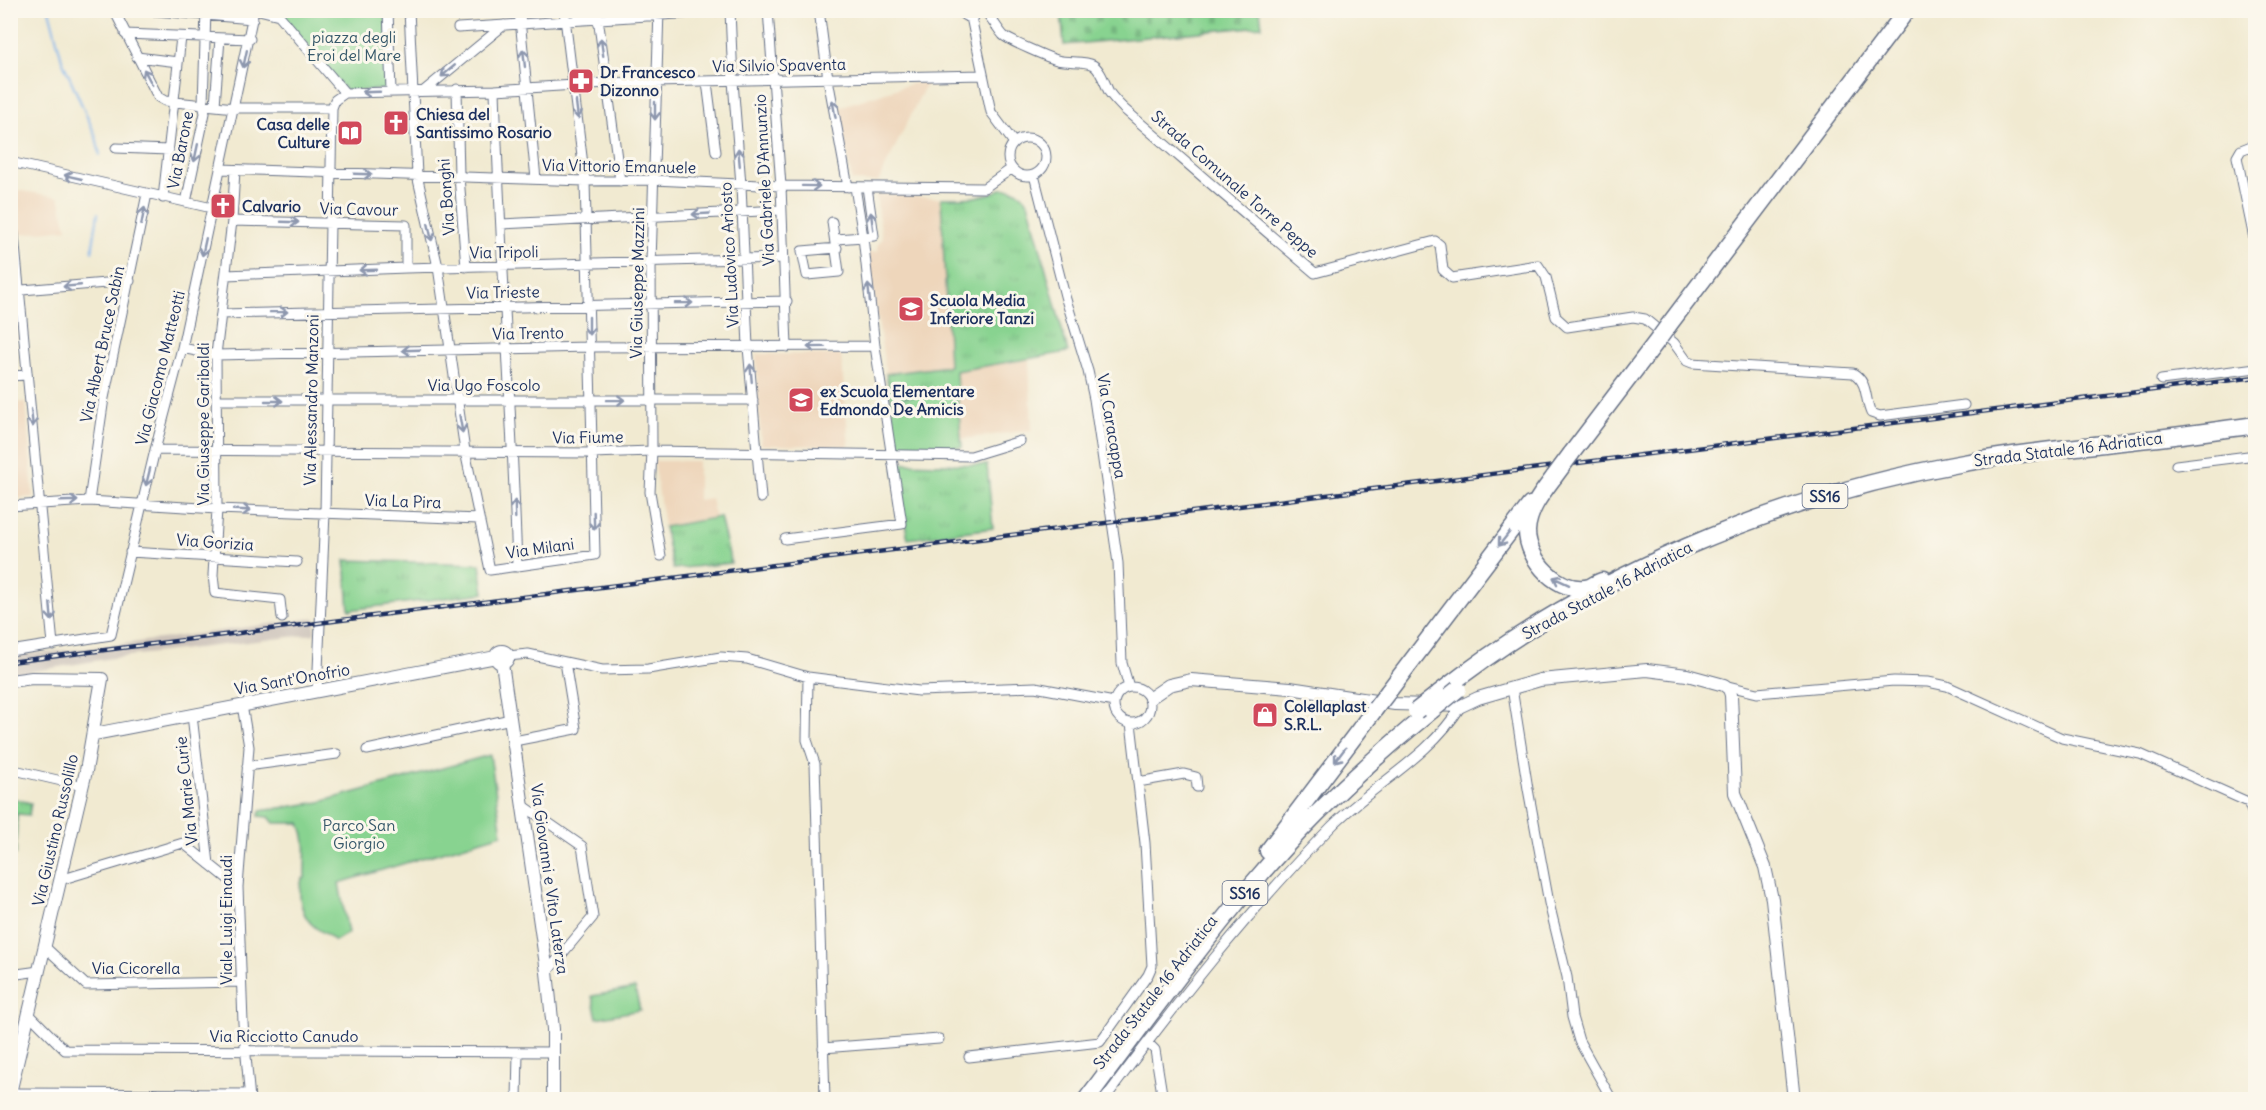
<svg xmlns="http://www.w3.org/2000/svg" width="2266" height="1110" font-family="Delius,sans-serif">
<defs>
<pattern id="grass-tufts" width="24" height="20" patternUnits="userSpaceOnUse" patternTransform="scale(1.5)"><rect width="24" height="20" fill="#88d390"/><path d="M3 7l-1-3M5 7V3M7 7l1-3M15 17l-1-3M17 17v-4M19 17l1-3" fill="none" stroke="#75b57f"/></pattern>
<pattern id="cemetery-stones" width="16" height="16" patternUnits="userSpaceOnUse" patternTransform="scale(1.5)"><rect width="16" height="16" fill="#88d390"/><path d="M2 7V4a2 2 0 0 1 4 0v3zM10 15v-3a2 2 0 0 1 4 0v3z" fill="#75b57f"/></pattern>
</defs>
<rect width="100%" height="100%" fill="#fbf7ec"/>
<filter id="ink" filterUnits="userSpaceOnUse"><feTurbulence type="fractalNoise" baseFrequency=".0167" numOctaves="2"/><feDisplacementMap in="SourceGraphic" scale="12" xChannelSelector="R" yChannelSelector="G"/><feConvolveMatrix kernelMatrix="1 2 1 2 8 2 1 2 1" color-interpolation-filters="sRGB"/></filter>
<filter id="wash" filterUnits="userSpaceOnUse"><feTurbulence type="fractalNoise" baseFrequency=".008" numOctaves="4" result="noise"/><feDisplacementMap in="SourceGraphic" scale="24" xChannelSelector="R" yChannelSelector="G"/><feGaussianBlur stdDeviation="1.35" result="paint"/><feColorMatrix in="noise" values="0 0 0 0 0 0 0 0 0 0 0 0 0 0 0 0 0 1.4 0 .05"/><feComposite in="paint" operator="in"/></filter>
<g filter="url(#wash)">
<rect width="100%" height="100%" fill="#f1ead1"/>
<path fill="#eed6bb" d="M927 82 878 182 852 181 839 107 911 84Z
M17 190 59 197 67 229 20 234Z
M876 194 941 198 949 366 886 374 868 252 878 251 877 246 882 239Z
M756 354 841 355 849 446 761 445Z
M1029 360 1032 430 961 439 955 371Z
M26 402 33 497 11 499 10 403Z
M654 461H698V500L711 498 715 518 664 527Z"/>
<path fill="#ccc2b9" d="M315 618V634L112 658 11 675 10 656 116 645Z"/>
<path fill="url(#grass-tufts)" stroke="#528177" stroke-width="1.5" d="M1001 189C1014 188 1020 191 1028 202L1068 352 956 371 957 391 891 399 886 374 949 366 941 198C962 198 982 199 1001 189Z
M900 463 987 465 993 528 908 539 894 468 900 467Z
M720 517 731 563 673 569 664 527Z
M345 560 480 564 484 593 349 610Z
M11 798 31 803 29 815 17 814 16 854 11 855Z"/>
<path fill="url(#cemetery-stones)" stroke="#528177" stroke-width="1.5" d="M1061 11H1260L1262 26 1064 45Z"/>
<path fill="#88d390" stroke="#528177" stroke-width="1.5" d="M288 10 387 11 390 84 385 90 346 91 281 15Z
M957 391 962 447 896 448 891 399Z
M490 755 502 834 339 883 348 933 335 941C329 934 323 933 316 928 301 917 297 896 302 879L305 878C304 856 309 845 300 823H274L269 817 259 816 260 811 320 802Z
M635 988 640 1010 597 1018 592 996Z"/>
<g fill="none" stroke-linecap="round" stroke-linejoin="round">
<path stroke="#7eb3ec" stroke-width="2" d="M49 10 62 60 96 137 100 155
M92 252 98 213"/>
</g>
</g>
<g filter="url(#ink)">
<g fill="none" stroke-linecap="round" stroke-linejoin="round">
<g stroke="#667086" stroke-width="11">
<path id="street" d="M114 10 158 97 165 101 235 108H332
M144 10 253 19
M259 10 279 15 345 93
M388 10 391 91
M409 10 417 175 438 267 465 451 490 570 595 555 585 181 564 10
M519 10 536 179
M597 10 620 181
M659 10 651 262 652 451 650 492 661 556
M730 10 733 81 741 185 748 347 761 498
M768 10 781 186 787 347
M819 10 828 79 848 187
M961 10C963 17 968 18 974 16L978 10
M984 10C992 18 996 27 1003 35 1007 40 1050 58 1057 60 1068 63 1085 60 1093 65 1101 70 1105 84 1109 92 1113 98 1119 104 1124 109 1188 164 1251 219 1315 273L1435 241 1440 245 1443 270 1452 278 1538 265 1546 277 1556 317 1567 327 1633 317 1645 319 1674 343 1687 361 1692 363 1853 373C1869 383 1864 398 1871 413L1880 416 1964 405
M971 17 991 112 1014 143
M458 28 741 10
M125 34 250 39
M137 57 178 62
M707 82 716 152
M457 89 459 176 466 267
M425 90 504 25
M495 90C500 249 512 408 517 567
M215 105 220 38
M1008 157a19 19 0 1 1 38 0a19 19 0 1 1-38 0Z
M2256 144 2241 150 2237 157 2256 248
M116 148 169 150
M10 162 212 208
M221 169 585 181 654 180 781 186 984 188 1011 169
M235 170 232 221 216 355 217 509 213 575 215 593 280 600 282 618
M1034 175 1065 296 1088 371 1094 399 1118 563 1122 663 1129 687
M855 187 863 237 874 236 867 187
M10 193 53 645
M163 198 181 37
M186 202 205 113 203 104 206 10
M232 221 406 225V268
M832 222 839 272 807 275 802 251 837 248
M501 224 780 210
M226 275 406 268 783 258
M10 291 130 281
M221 314 787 301
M182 348 216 355 589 347 875 346
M10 376 27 375
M2161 380 2256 368
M216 400H753
M155 450 592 453 652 451 971 456 1020 441
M2176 465 2256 455
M89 501 104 398 147 194
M10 506 89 501 217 509 479 519
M785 539 902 524 875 346 863 237 836 239
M130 552 297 562
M10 651 111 635 155 450 182 348 254 10
M508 656 528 654 602 670 648 669 721 657 747 659 808 677 919 691 1035 687 1114 702
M808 677 807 740 815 764 825 1100
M1724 685 1757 693 1894 681 1928 682 1947 686 2062 738 2140 754 2248 802 2256 821
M1114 705a18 18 0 1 1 36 0a18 18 0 1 1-36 0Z
M1512 688 1528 789 1549 903 1567 977 1572 1017 1579 1041 1612 1100
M317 692 325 513 332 108 335 100 345 93 495 90 607 83 983 75
M242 705 249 747 238 887 243 1023 250 1100
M192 715 209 864
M514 741 576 729 565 662
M367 750 511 719
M247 766 337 754
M10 769 83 786
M1138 782 1184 774 1196 777 1197 787
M524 806 582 846 593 917 547 972
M60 880 183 843 238 887
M45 947 86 985 241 982
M10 975 39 971
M29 1014 65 1050 554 1052
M1147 1042 1155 1050 1163 1100
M823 1048 939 1039
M969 1057 1100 1042 1148 975 1152 966 1145 843 1131 723
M10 1093 249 1094
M517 1100 518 1052
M1104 1100C1175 1005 1248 911 1331 827 1372 785 1429 758 1461 706"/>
</g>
<g stroke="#667086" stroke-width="14">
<path id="secondary" d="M496 657a6 6 0 1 1 12 0a6 6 0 1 1-12 0Z
M502 663 547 972 553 1029V1100
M10 681 32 678 102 679 86 771 10 1093
M1150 698 1169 685 1191 680 1290 688 1395 704 1461 706 1478 698 1540 680 1647 670 1687 675 1724 685 1729 689 1731 695 1735 793 1765 867 1772 899 1794 1100
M94 734 496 657"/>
</g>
<g stroke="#667086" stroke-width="19">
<path id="highway" d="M1668 326 1907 10
M1571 454 1660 337
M1554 477C1542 493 1528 510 1527 531 1527 560 1559 595 1590 587 1594 585 1598 582 1602 581
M1388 692 1530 505
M1439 693C1587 576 1778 496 1964 463 2022 452 2080 447 2139 440 2178 436 2217 430 2256 425
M1268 851 1375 709
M1086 1100C1141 1027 1195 952 1254 882 1307 819 1367 763 1431 711"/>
</g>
<use href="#street" stroke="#fff" stroke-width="9"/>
<use href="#secondary" stroke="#fff" stroke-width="12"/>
<use href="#highway" stroke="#fff" stroke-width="16"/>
<g stroke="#1b2f5e" stroke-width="4.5">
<path id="rail" d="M10 662 2256 377"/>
</g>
<use href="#rail" stroke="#fbf7ec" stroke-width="2" stroke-dasharray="7" stroke-linecap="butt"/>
<g stroke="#667086" stroke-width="19" stroke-linecap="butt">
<path id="highway-bridge" d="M1660 337 1668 326
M1554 477 1571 454
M1375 709 1388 692
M1416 711 1438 694
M1431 711 1458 689"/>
</g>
<use href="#highway-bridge" stroke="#fff" stroke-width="16"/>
</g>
<defs><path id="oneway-shaft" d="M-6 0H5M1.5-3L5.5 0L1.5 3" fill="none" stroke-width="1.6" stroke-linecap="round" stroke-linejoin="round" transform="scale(1.5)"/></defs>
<g stroke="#8d97ae">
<use href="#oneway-shaft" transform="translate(602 47) rotate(-98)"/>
<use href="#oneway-shaft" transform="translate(524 58) rotate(-96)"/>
<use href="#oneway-shaft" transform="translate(245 59) rotate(102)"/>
<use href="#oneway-shaft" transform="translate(448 71) rotate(140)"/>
<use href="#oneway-shaft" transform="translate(148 77) rotate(-118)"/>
<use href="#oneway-shaft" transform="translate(371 92) rotate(178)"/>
<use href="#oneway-shaft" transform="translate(834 109) rotate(-100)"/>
<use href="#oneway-shaft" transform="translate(577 110) rotate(83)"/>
<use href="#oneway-shaft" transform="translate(655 111) rotate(90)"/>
<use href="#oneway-shaft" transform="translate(196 153) rotate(102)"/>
<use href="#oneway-shaft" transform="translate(739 157) rotate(-95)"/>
<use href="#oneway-shaft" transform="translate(363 174) rotate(2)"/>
<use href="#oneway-shaft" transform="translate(73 177) rotate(-167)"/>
<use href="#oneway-shaft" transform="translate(811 186) rotate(1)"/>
<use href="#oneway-shaft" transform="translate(701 214) rotate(177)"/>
<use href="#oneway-shaft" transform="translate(143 216) rotate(-79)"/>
<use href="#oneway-shaft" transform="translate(872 221) rotate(-98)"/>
<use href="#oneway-shaft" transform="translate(290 222) rotate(2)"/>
<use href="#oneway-shaft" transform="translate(430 232) rotate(78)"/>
<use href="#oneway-shaft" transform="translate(204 247) rotate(102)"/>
<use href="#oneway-shaft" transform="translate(368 270) rotate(178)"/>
<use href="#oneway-shaft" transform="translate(72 286) rotate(175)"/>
<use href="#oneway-shaft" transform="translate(869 293) rotate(-96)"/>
<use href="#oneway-shaft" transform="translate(684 303) rotate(-1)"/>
<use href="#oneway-shaft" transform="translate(279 312) rotate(-1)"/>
<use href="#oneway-shaft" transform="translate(589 326) rotate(90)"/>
<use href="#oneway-shaft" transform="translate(816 347) rotate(179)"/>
<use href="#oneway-shaft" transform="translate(411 350) rotate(178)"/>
<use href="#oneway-shaft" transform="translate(751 373) rotate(-95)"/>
<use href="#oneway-shaft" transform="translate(616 400) rotate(-1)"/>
<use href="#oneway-shaft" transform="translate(274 401)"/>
<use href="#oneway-shaft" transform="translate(32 418) rotate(84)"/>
<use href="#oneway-shaft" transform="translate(461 424) rotate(80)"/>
<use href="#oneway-shaft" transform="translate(148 477) rotate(104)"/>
<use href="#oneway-shaft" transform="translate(69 501) rotate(-2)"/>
<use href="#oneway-shaft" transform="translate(515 509) rotate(-92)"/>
<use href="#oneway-shaft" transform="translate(242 510) rotate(2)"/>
<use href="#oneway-shaft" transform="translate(594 521) rotate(88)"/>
<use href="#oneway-shaft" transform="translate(1504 539) rotate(128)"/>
<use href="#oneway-shaft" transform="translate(1561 581) rotate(-155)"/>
<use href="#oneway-shaft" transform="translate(51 612) rotate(85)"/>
<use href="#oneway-shaft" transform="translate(1340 755) rotate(127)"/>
</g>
</g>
<defs>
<g id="pharmacy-square" transform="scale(1.35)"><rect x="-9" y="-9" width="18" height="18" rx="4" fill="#d1495b" stroke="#fbf7ec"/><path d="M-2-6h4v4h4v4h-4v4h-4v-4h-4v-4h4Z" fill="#fff"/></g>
<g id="church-square" transform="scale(1.35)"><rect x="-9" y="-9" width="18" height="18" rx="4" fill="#d1495b" stroke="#fbf7ec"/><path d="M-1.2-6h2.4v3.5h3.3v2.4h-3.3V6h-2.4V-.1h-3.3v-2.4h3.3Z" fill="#fff"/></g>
<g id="library-square" transform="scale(1.35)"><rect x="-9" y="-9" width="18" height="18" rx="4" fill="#d1495b" stroke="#fbf7ec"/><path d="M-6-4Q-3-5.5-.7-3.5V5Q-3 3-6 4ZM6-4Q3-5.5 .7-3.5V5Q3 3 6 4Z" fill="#fff"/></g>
<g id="school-square" transform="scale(1.35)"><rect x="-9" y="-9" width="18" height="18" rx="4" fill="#d1495b" stroke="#fbf7ec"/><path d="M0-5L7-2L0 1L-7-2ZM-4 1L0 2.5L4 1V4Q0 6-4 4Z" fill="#fff"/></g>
<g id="shop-square" transform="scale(1.35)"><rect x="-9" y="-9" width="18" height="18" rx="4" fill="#d1495b" stroke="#fbf7ec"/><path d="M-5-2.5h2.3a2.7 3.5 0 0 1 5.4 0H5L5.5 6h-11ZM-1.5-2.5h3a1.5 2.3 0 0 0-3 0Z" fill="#fff"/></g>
</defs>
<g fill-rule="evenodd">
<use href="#pharmacy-square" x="581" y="81"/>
<use href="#church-square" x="396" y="123"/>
<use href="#library-square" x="350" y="133"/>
<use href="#church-square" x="223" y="206"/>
<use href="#school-square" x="911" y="309"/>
<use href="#school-square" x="801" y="400"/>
<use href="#shop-square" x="1265" y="715"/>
</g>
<g text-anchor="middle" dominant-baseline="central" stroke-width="6" stroke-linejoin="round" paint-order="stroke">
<g fill="#fbf7ec" stroke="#5e6b89" stroke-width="1.5">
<rect x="1802.5" y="484" width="45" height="24" rx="4.5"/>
<rect x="1222.5" y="881" width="45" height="24" rx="4.5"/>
</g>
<g font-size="15" font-weight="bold" fill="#1b2f5e">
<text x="1825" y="496">SS16</text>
<text x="1245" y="893">SS16</text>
</g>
<g font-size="16" fill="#36586a" stroke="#fbf7ec">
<text x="354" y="37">piazza degli<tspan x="354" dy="18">Eroi del Mare</tspan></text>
<text x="359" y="825">Parco San<tspan x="359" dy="18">Giorgio</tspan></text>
</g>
<g font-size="16" fill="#1b2f5e" stroke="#fbf7ec">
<text transform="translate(779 65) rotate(-1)">Via Silvio Spaventa</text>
<text transform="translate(180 150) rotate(-79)">Via Barone</text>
<text transform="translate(619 166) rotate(1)">Via Vittorio Emanuele</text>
<text transform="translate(764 180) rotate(-93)">Via Gabriele D'Annunzio</text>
<text transform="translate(1235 184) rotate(41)">Strada Comunale Torre Peppe</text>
<text transform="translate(446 197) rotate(-94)">Via Bonghi</text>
<text transform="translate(359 209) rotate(1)">Via Cavour</text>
<text transform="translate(504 252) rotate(-1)">Via Tripoli</text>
<text transform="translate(729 255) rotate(-93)">Via Ludovico Ariosto</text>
<text transform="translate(637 283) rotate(-89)">Via Giuseppe Mazzini</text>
<text transform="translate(503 292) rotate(-1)">Via Trieste</text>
<text transform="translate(528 333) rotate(-1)">Via Trento</text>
<text transform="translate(102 344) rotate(-78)">Via Albert Bruce Sabin</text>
<text transform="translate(160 368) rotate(-76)">Via Giacomo Matteotti</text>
<text x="484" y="385">Via Ugo Foscolo</text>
<text transform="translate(311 400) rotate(-89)">Via Alessandro Manzoni</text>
<text transform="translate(203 424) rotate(-90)">Via Giuseppe Garibaldi</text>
<text transform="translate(1112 426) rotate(80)">Via Caracappa</text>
<text transform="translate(588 437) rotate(-1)">Via Fiume</text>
<text transform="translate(2068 449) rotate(-7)">Strada Statale 16 Adriatica</text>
<text transform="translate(403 501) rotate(2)">Via La Pira</text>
<text transform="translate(215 542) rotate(4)">Via Gorizia</text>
<text transform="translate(540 548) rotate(-8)">Via Milani</text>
<text transform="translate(1607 590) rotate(-28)">Strada Statale 16 Adriatica</text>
<text transform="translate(292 679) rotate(-10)">Via Sant'Onofrio</text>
<text transform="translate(186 791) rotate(-96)">Via Marie Curie</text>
<text transform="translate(55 830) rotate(-77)">Via Giustino Russolillo</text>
<text transform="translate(550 879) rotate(82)">Via Giovanni e Vito Laterza</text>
<text transform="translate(226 920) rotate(-90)">Viale Luigi Einaudi</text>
<text x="136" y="968">Via Cicorella</text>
<text transform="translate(1155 992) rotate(-52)">Strada Statale 16 Adriatica</text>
<text x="284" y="1036">Via Ricciotto Canudo</text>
</g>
<g font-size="16" font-weight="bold" fill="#1b2f5e" stroke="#fbf7ec" text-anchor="start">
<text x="600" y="72">Dr Francesco<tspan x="600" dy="18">Dizonno</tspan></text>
<text x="416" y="114">Chiesa del<tspan x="416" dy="18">Santissimo Rosario</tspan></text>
<text x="330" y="124" text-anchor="end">Casa delle<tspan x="330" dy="18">Culture</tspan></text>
<text x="242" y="206">Calvario</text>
<text x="930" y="300">Scuola Media<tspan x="930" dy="18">Inferiore Tanzi</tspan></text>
<text x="820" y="391">ex Scuola Elementare<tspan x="820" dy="18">Edmondo De Amicis</tspan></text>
<text x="1284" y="706">Colellaplast<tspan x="1284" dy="18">S.R.L.</tspan></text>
</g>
</g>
<rect width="2266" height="1110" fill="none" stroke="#fbf7ec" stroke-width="36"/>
</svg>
